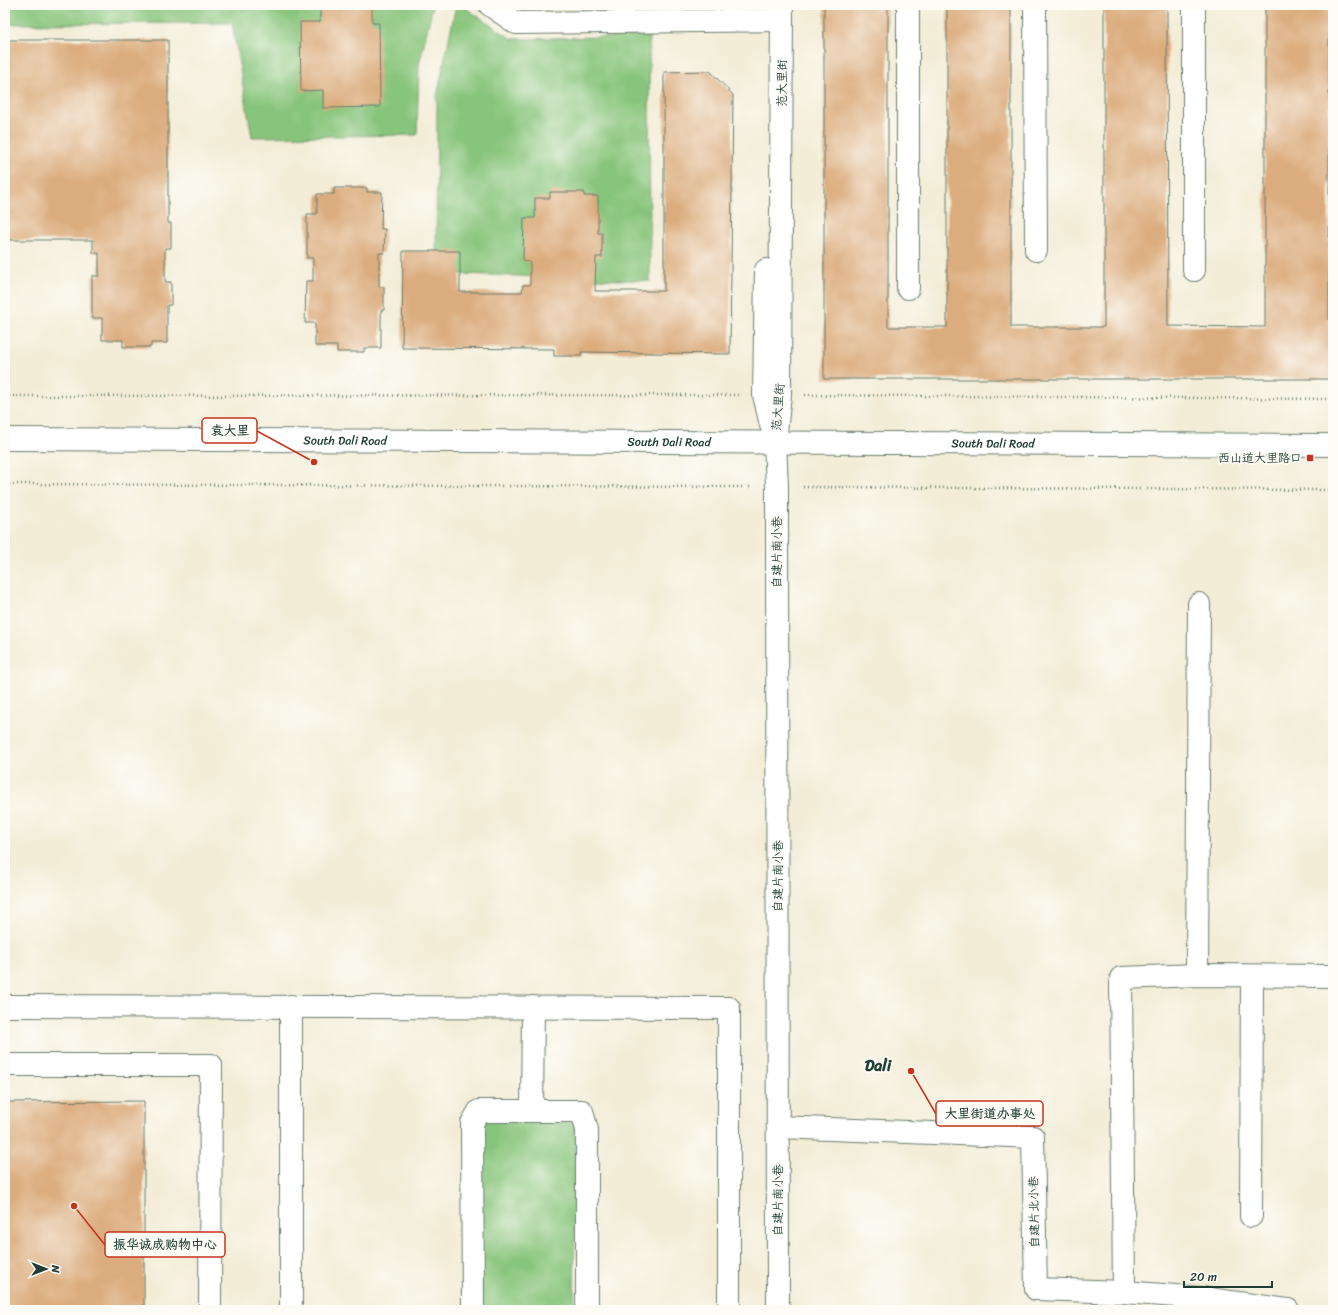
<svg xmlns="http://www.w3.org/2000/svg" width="1338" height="1315" font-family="Sriracha,'LXGW WenKai TC',sans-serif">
<rect width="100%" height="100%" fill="#fdfcf7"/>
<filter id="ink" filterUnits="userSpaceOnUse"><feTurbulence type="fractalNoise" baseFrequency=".025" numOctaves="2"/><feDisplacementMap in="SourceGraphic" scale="8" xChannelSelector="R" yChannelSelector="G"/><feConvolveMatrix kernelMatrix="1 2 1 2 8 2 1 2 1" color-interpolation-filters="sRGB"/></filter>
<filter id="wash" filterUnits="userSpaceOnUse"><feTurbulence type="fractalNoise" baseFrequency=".012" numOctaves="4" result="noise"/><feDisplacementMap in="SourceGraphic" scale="16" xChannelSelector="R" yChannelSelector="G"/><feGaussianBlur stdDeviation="0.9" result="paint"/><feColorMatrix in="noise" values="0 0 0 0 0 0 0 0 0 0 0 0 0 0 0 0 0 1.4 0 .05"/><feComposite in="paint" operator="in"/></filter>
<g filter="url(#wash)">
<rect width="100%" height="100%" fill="#f3edd7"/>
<path fill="#88c57b" stroke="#548158" d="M5 5H433L419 65 417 135 252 137 232 23 5 24Z
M456 5H461L512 39 649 36 650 281 436 273 437 96Z
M502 5H655V6L506 8Z
M473 1121 576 1123 574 1310H471Z"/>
<g id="blocks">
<path fill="#dbac7d" d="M312 5H372V23H379L380 107 323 108V90L301 91 300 22H320V8L312 9Z
M824 5H888V327H947V5H1011V327H1104V5H1167L1168 326 1265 327V5H1329V327H1333V379H824Z
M5 40H168V223H171V248H165V282H171V305H167V343H151V347H123V340H102V318H92V276H99V253H93V240H5Z
M710 71 733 95 730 354 581 352V356H554V349L402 348 403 251H460V292H522L523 285H530V262L523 261 524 218H535V198H550V192H584V196H598V233H602V257H596L595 291H664V72Z
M334 188H367V192H382L381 229H385L384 253H379V287H384V310H381V348H364V352H337V346H315V323H305L306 281H313V258H307V214H317V194H334Z
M144 1101V1310H5V1102Z"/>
</g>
</g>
<g filter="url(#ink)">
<use href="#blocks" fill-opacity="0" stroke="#697b6d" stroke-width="1"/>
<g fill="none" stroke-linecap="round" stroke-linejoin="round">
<g stroke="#697b6d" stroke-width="24">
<g id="minor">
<path d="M490 5 516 23 782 20"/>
<path d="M908 5V288"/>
<path d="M1035 5 1036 250"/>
<path d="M1194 5V270"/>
<path d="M766 270 764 395 771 425"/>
<path id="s1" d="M5 439 1333 445"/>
<path d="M1197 975 1199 604"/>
<path d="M5 1006 729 1008V1310"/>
<path d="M291 1006V1310"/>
<path d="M5 1065H211L210 1310"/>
<path d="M532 1111 533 1007"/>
<path d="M778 1127 1033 1137 1036 1289 1124 1292 1202 1298 1288 1310"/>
<path d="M1251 1216 1252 976"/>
<path d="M1124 1292 1121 978 1197 975 1333 976"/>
<path d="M473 1310 472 1123 479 1111H582L587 1130V1310"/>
<path d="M778 1310 777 487 775 442 780 394 782 5"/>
</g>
</g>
<path stroke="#697b6d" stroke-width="2.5" stroke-dasharray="1 3" stroke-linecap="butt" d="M805 395 1333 399
M5 396 738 395
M5 484 750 487
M803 487 1333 490"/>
<use href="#minor" stroke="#fff" stroke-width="22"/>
</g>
</g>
<rect fill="#c8321e" stroke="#fdfcf7" stroke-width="1.5" x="1306" y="454" width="8" height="8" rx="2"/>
<g text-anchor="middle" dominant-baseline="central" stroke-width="3.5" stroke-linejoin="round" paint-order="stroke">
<g font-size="12" fill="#1f3d34" stroke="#fdfcf7">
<text transform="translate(782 83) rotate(-90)">范大里街</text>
<text transform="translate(778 407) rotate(-85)">范大里街</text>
<text stroke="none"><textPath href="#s1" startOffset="340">South Dali Road</textPath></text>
<text stroke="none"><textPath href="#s1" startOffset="664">South Dali Road</textPath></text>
<text stroke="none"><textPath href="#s1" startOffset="988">South Dali Road</textPath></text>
<text transform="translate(777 552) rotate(-90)">自建片南小巷</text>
<text transform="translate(778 876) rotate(-90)">自建片南小巷</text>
<text transform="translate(778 1200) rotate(-90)">自建片南小巷</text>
<text transform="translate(1034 1212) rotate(-91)">自建片北小巷</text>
</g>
<g font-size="12" fill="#1f3d34" stroke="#fdfcf7" text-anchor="end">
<text x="1302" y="458">西山道大里路口</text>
</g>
<g font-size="16" font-weight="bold" fill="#1f3d34" stroke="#fdfcf7">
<text x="878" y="1065">Dali</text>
</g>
</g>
<path fill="none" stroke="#c8321e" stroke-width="1.5" d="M314 462L257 431M911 1071L936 1114M74 1206L105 1245"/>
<g fill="#c8321e" stroke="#fdfcf7" stroke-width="1.5">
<circle cx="314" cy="462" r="4"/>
<circle cx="911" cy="1071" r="4"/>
<circle cx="74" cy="1206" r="4"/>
</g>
<g fill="#fdfcf7" stroke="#c8321e" stroke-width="1.5">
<rect x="202" y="418" width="55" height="25" rx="4"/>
<rect x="936" y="1101" width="107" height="25" rx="4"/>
<rect x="105" y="1232" width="120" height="25" rx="4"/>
</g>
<g font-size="13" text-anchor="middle" font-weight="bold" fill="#1f3d34">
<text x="230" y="435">袁大里</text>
<text x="990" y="1118">大里街道办事处</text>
<text x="165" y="1249">振华诚成购物中心</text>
</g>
<rect width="1338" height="1315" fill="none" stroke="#fdfcf7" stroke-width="20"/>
<g transform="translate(46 1269) rotate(90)" stroke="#fdfcf7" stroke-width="3" paint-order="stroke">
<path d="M0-3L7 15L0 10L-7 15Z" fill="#1f3d34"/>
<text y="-6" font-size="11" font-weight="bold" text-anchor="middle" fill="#1f3d34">N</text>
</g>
<path d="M1184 1281v6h88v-6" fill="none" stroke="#1f3d34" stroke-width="2"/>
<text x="1190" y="1281" font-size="12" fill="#1f3d34" stroke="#fdfcf7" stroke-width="3" paint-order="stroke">20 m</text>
</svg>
